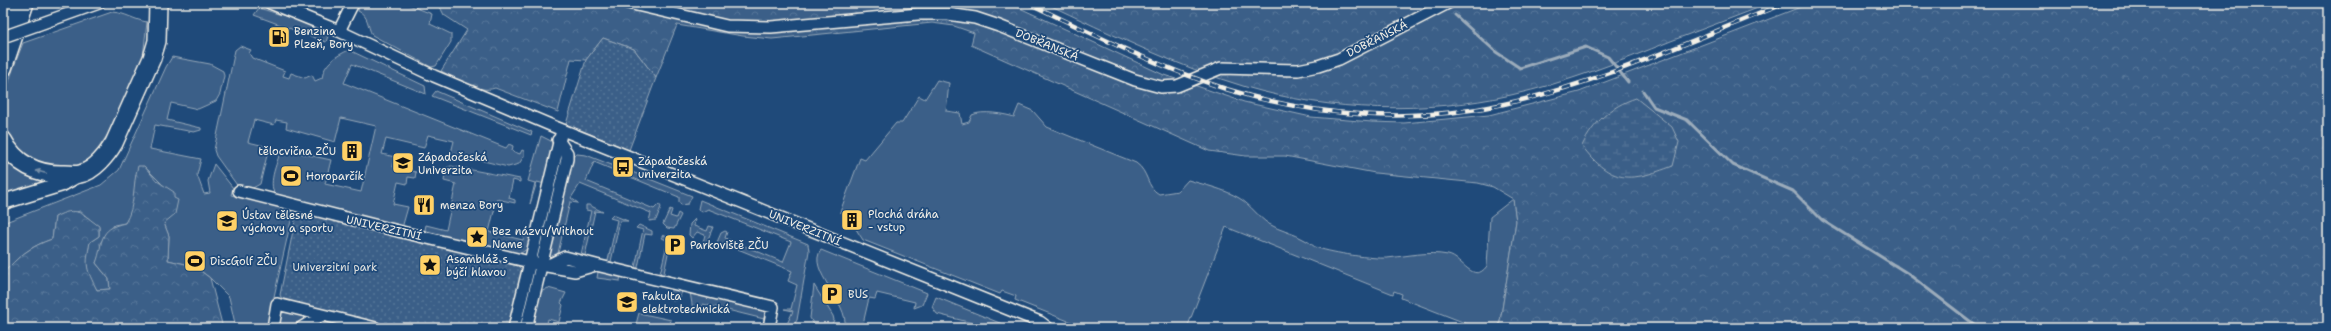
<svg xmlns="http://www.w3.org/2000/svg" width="2331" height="331" font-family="'Shantell Sans',sans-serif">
<defs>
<pattern id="forest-crowns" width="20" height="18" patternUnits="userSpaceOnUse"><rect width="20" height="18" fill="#3a5f88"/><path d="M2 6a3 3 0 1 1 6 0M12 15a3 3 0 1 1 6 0" fill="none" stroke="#577699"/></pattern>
<pattern id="wetland-marsh" width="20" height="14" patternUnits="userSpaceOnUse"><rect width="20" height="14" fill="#3a5f88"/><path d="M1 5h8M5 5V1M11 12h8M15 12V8" fill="none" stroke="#577699"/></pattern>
<pattern id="park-dots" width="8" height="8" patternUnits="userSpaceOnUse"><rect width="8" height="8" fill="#3a5f88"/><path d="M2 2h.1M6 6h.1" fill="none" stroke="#577699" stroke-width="1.8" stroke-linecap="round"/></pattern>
</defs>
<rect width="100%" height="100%" fill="#1f4a7a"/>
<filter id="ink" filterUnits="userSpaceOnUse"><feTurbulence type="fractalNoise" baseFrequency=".025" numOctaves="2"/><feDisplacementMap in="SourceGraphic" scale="8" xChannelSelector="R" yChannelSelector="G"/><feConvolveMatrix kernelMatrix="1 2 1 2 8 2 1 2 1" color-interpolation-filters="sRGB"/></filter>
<g filter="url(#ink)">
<path fill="#3a5f88" stroke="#97a8b8" d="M360 3H404L432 14 430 24 451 34V42L436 66 431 67 372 35C367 25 369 16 358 11Z
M259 8C274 13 320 25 328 36L326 42 254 15Z
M112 12C126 13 134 20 147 22L143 57 108 134 92 158 72 168 28 163 4 132C0 101 12 71 23 43Z
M240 46 251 50 249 53 252 58 285 71 283 76 289 78 291 73 305 78 312 75 315 81 322 78C324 63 336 56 349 50L425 86 426 94 352 64 344 83 506 148 509 144 513 146 512 151 520 154 522 150 524 151V156L519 164 508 167 451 153 454 141 428 135 424 148 386 139 382 154 395 157 393 167 416 172 415 178 408 177 407 184 398 182 393 204 408 207 402 228 277 198C266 184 277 165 281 149L331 160 325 184 361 192 376 126 341 118 335 142 286 128 287 122 276 120 274 125 254 120 248 142 269 147 260 184 249 190 239 188 216 156 214 150 235 50Z
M172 57 210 64 223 71 224 76 220 94 216 101 198 109 171 103 167 120 201 128V130L194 132 155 125 150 149 201 159 197 175 204 194 210 193 208 181 214 164 233 188 231 195 290 209 292 216 267 328H236L229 297 210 278 194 266 168 260 169 236 164 223 176 203 169 191 144 166 136 174 132 213 125 223 114 225 100 243 101 251 96 263 109 279 110 289 97 290 89 277 86 261 90 242 99 236V227L80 211 55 217 52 239C31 246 17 257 3 274V223L101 185 119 170 166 67Z
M937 80 949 83 946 111 960 113 962 124 969 122 972 115C982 110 1005 114 1014 117L1019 105 1033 111 1047 127 1136 163C1149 172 1146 187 1159 194L1178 191 1188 180C1205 185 1224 189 1239 198 1251 205 1258 217 1269 224 1280 231 1294 233 1305 240 1310 242 1313 247 1318 248 1333 253 1372 259 1387 258 1408 256 1427 251 1448 255 1463 258 1473 285 1487 266L1490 217 1513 199 1516 221 1499 328H1478L1401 298 1402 294 1394 291 1393 294 1226 227 1187 328H1086L1015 300 1016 296 1002 291 1000 294 863 240 854 226 850 214 840 212 860 158 865 160 896 123H902L919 96 925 99Z
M436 91 532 132 531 135 432 96Z
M541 136 551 141 553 146 545 184 537 182 530 204 535 183 528 181Z
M3 154 59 180 3 197Z
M577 154 586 155 622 169 625 173 631 175 632 172 692 196 688 204 681 205 679 203V197L594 162 586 181 654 209 659 204 661 207 656 220 649 221 651 213 580 184 571 198 578 203 570 202 558 253 565 255 552 261 548 255 561 202 565 199 563 195 571 158Z
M451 166 520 179V182L513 180 509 198 515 200V203L497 199 489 232 523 240 525 232 533 234 530 247 518 255 424 234 426 225 446 230 456 184 444 181 446 168Z
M700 200 808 244 809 251 797 320 794 325 787 324 793 311 784 309H791L797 285 788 281 792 271 723 243 720 248 715 247 721 233 725 231 727 232 725 238 783 262 791 242 708 209 702 212 698 209Z
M586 205H589L603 212 595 211 584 260 580 259 591 211 586 210Z
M670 209 672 210 670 216 676 218 678 213 681 215 674 229 667 228 663 224Z
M613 215 628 221H620L610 266 607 265 617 220 610 218Z
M695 219 694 226 707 231 709 226 713 227 706 244 703 242 705 235 697 232 692 238 689 235 690 224Z
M639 225 652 231V235L645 234 637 272H634L643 230 636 228Z
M663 235 676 241 678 243 677 245 670 244 663 278H659L668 240 661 238Z
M821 250 927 293 922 305 914 308 915 302 877 293 875 299 869 298 862 328H845C849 301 806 270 821 250Z
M603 269 680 287 682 291 680 297 674 301 669 300 671 287 621 275 620 281 597 278 598 272Z
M814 285 833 316 834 320 830 328H816L810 318Z
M548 288 566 293 561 303 563 305 559 322 548 319 546 328H531L539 293Z
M690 292 771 308 770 313 765 312 764 319 703 304 701 311 693 310Z
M936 297 1007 326 1010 328H977L972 323 937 314 932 307Z
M281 310 313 317 296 328H278Z
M639 313 671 320 669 328H635Z"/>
<path fill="url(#forest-crowns)" stroke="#97a8b8" d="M438 3H1009L1164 75 1244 102 1311 117 1372 122 1404 123 1489 115 1579 92 1811 3H2328V328H1499L1516 221 1513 199 1493 187 1478 183 1375 173 1285 156H1246L1209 151 971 45 974 33 954 26 932 23 772 39 743 36 677 25 656 78 634 49 603 38 586 60 571 59 558 112 495 88C478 94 456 78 441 71L467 30 444 15Z
M1045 3H1771C1738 16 1704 28 1671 41 1619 62 1566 83 1511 95 1426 114 1331 112 1246 87 1176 66 1111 34 1045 3Z
M138 166H144L157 181 174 192V198L178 200 175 214 164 223 169 236 168 260 194 266 210 278 223 328H3V274C17 257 31 246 52 239L55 217C77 205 82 214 99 226V236L90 242C85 267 86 268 97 290L110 289 109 279 96 263C104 242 97 229 125 223 136 206 132 185 138 166Z"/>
<path fill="url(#wetland-marsh)" stroke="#97a8b8" d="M1636 98 1672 127 1679 142 1673 166C1630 182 1612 185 1582 146 1593 123 1611 106 1636 98Z"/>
<path fill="url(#park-dots)" stroke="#97a8b8" d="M603 38 634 49 656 78 629 150 566 124 586 60Z
M297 211 516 263 524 273 510 328H394L283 301 280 295Z"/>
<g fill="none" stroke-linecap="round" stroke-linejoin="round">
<path stroke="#9cacbb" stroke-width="3" d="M1455 15 1496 52 1520 68 1586 47 1608 57 1628 82
M1643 91 1654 107 1687 120 1733 165 1793 191 1822 220 1907 273 1979 328"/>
<g stroke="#f4f1e8" stroke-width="14">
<path id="minor" d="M270 3 339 31 434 76 555 127 1040 322 1048 328
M628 3 727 26 771 27 918 14H948L975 18 999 26 1135 80 1161 87 1177 86 1221 68 1298 70 1318 66 1339 59 1448 3
M37 25 99 3
M339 31 353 3
M239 191 406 233 547 266 575 271 596 265 773 307 769 327
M547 266 565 257 596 265
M273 328 277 304 376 328
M301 328 322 315
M514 328 562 130
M526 328 567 159V153L558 140"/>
</g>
<g stroke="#f4f1e8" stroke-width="17">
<path id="major" d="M3 25 10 3
M3 202 62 184 80 174"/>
</g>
<g stroke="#f4f1e8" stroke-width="20">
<path id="highway" d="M3 68 25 3
M3 140C15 164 38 175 64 174 69 174 75 175 80 174 94 171 107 155 114 143L152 58 157 41 158 3"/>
</g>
<use href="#minor" stroke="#1f4a7a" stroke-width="11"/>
<use href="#major" stroke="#1f4a7a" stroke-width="14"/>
<use href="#highway" stroke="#1f4a7a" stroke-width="17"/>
<g stroke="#f4f1e8" stroke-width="4.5">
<path id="rail" d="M1028 3C1093 34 1158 67 1226 89 1315 117 1413 124 1504 104 1601 83 1694 39 1786 3"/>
</g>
<use href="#rail" stroke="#1f4a7a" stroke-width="3" stroke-dasharray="9" stroke-linecap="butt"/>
<g stroke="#f4f1e8" stroke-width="14" stroke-linecap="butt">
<path id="minor-bridge" d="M3 37 37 25"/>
</g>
<use href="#minor-bridge" stroke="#1f4a7a" stroke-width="11"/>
</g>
<defs><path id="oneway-solid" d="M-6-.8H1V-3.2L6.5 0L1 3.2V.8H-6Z"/></defs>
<use fill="#748da6" href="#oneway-solid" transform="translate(41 172) rotate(-165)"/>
</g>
<defs>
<g id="fuel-square" transform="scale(1.15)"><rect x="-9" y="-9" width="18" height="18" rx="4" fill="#ffd166" stroke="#1f4a7a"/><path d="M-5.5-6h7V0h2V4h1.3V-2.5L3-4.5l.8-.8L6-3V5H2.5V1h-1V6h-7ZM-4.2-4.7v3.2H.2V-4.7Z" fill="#111"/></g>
<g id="building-square" transform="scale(1.15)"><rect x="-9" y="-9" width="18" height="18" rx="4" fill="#ffd166" stroke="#1f4a7a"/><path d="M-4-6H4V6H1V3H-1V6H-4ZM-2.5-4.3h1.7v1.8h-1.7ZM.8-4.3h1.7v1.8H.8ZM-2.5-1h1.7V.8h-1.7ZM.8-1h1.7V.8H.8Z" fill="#111"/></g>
<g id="university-square" transform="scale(1.15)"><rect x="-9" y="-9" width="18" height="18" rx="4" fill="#ffd166" stroke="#1f4a7a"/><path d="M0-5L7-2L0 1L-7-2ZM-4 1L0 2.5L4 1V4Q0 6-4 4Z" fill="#111"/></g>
<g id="bus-square" transform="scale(1.15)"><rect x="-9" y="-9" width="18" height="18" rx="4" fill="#ffd166" stroke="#1f4a7a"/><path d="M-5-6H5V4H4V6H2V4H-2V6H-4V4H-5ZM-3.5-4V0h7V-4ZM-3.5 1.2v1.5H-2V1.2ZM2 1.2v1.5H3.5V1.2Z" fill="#111"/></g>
<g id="stadium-square" transform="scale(1.15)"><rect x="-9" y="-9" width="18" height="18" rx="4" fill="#ffd166" stroke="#1f4a7a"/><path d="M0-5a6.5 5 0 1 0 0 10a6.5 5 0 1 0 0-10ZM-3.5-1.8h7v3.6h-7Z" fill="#111"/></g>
<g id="restaurant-square" transform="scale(1.15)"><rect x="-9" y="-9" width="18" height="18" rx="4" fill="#ffd166" stroke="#1f4a7a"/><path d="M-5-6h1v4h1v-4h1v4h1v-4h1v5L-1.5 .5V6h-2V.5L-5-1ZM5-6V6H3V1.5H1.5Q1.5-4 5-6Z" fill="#111"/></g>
<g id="sight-square" transform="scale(1.15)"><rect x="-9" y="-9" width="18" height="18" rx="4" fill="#ffd166" stroke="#1f4a7a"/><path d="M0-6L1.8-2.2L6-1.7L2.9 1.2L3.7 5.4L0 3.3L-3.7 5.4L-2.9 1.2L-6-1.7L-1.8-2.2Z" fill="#111"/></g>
<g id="parking-square" transform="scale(1.15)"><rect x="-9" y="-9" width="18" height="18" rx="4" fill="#ffd166" stroke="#1f4a7a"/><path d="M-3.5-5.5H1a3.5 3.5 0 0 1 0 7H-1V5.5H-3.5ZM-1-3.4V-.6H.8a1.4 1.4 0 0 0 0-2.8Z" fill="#111"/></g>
</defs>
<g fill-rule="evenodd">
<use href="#fuel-square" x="279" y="37"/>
<use href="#building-square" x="352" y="151"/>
<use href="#university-square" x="403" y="163"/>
<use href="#bus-square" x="623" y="167"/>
<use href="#stadium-square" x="291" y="176"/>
<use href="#restaurant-square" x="424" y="205"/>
<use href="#building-square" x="852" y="220"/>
<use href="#university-square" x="227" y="221"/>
<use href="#sight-square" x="477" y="237"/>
<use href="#parking-square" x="675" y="245"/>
<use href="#stadium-square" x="195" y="261"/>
<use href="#sight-square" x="430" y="265"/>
<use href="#parking-square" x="832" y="294"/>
<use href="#university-square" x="627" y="302"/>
</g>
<g text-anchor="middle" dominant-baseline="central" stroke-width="3.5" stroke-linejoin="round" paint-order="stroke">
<g font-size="11" fill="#f4f1e8" stroke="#1f4a7a" text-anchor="start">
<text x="294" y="31">Benzina<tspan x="294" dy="13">Plzeň, Bory</tspan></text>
<text x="336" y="151" text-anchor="end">tělocvična ZČU</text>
<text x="418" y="157">Západočeská<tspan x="418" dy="13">Univerzita</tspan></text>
<text x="638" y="161">Západočeská<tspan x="638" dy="13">univerzita</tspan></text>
<text x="306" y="176">Horoparčík</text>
<text x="440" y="205">menza Bory</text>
<text x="868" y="214">Plochá dráha<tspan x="868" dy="13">- vstup</tspan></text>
<text x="242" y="215">Ústav tělesné<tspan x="242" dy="13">výchovy a sportu</tspan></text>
<text x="492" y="231">Bez názvu/Without<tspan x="492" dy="13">Name</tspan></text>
<text x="690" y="245">Parkoviště ZČU</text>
<text x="446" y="259">Asambláž s<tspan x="446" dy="13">býčí hlavou</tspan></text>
<text x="210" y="261">DiscGolf ZČU</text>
<text x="848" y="294">BUS</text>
<text x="642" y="296">Fakulta<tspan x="642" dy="13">elektrotechnická</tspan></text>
</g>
<g font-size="11" fill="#f4f1e8" stroke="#1f4a7a">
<text transform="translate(1377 39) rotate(-27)">DOBŘANSKÁ</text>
<text transform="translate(1047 45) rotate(22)">DOBŘANSKÁ</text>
<text transform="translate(384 228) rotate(13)">UNIVERZITNÍ</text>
<text transform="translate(805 228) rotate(22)">UNIVERZITNÍ</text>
</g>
<g font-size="11" fill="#e1e2de" stroke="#1f4a7a">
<text x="335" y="267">Univerzitní park</text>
</g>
</g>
<rect width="2331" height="331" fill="none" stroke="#1f4a7a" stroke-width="16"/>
<rect x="8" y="8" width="2315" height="315" fill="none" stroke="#f4f1e8" stroke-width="1.5" filter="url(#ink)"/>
</svg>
